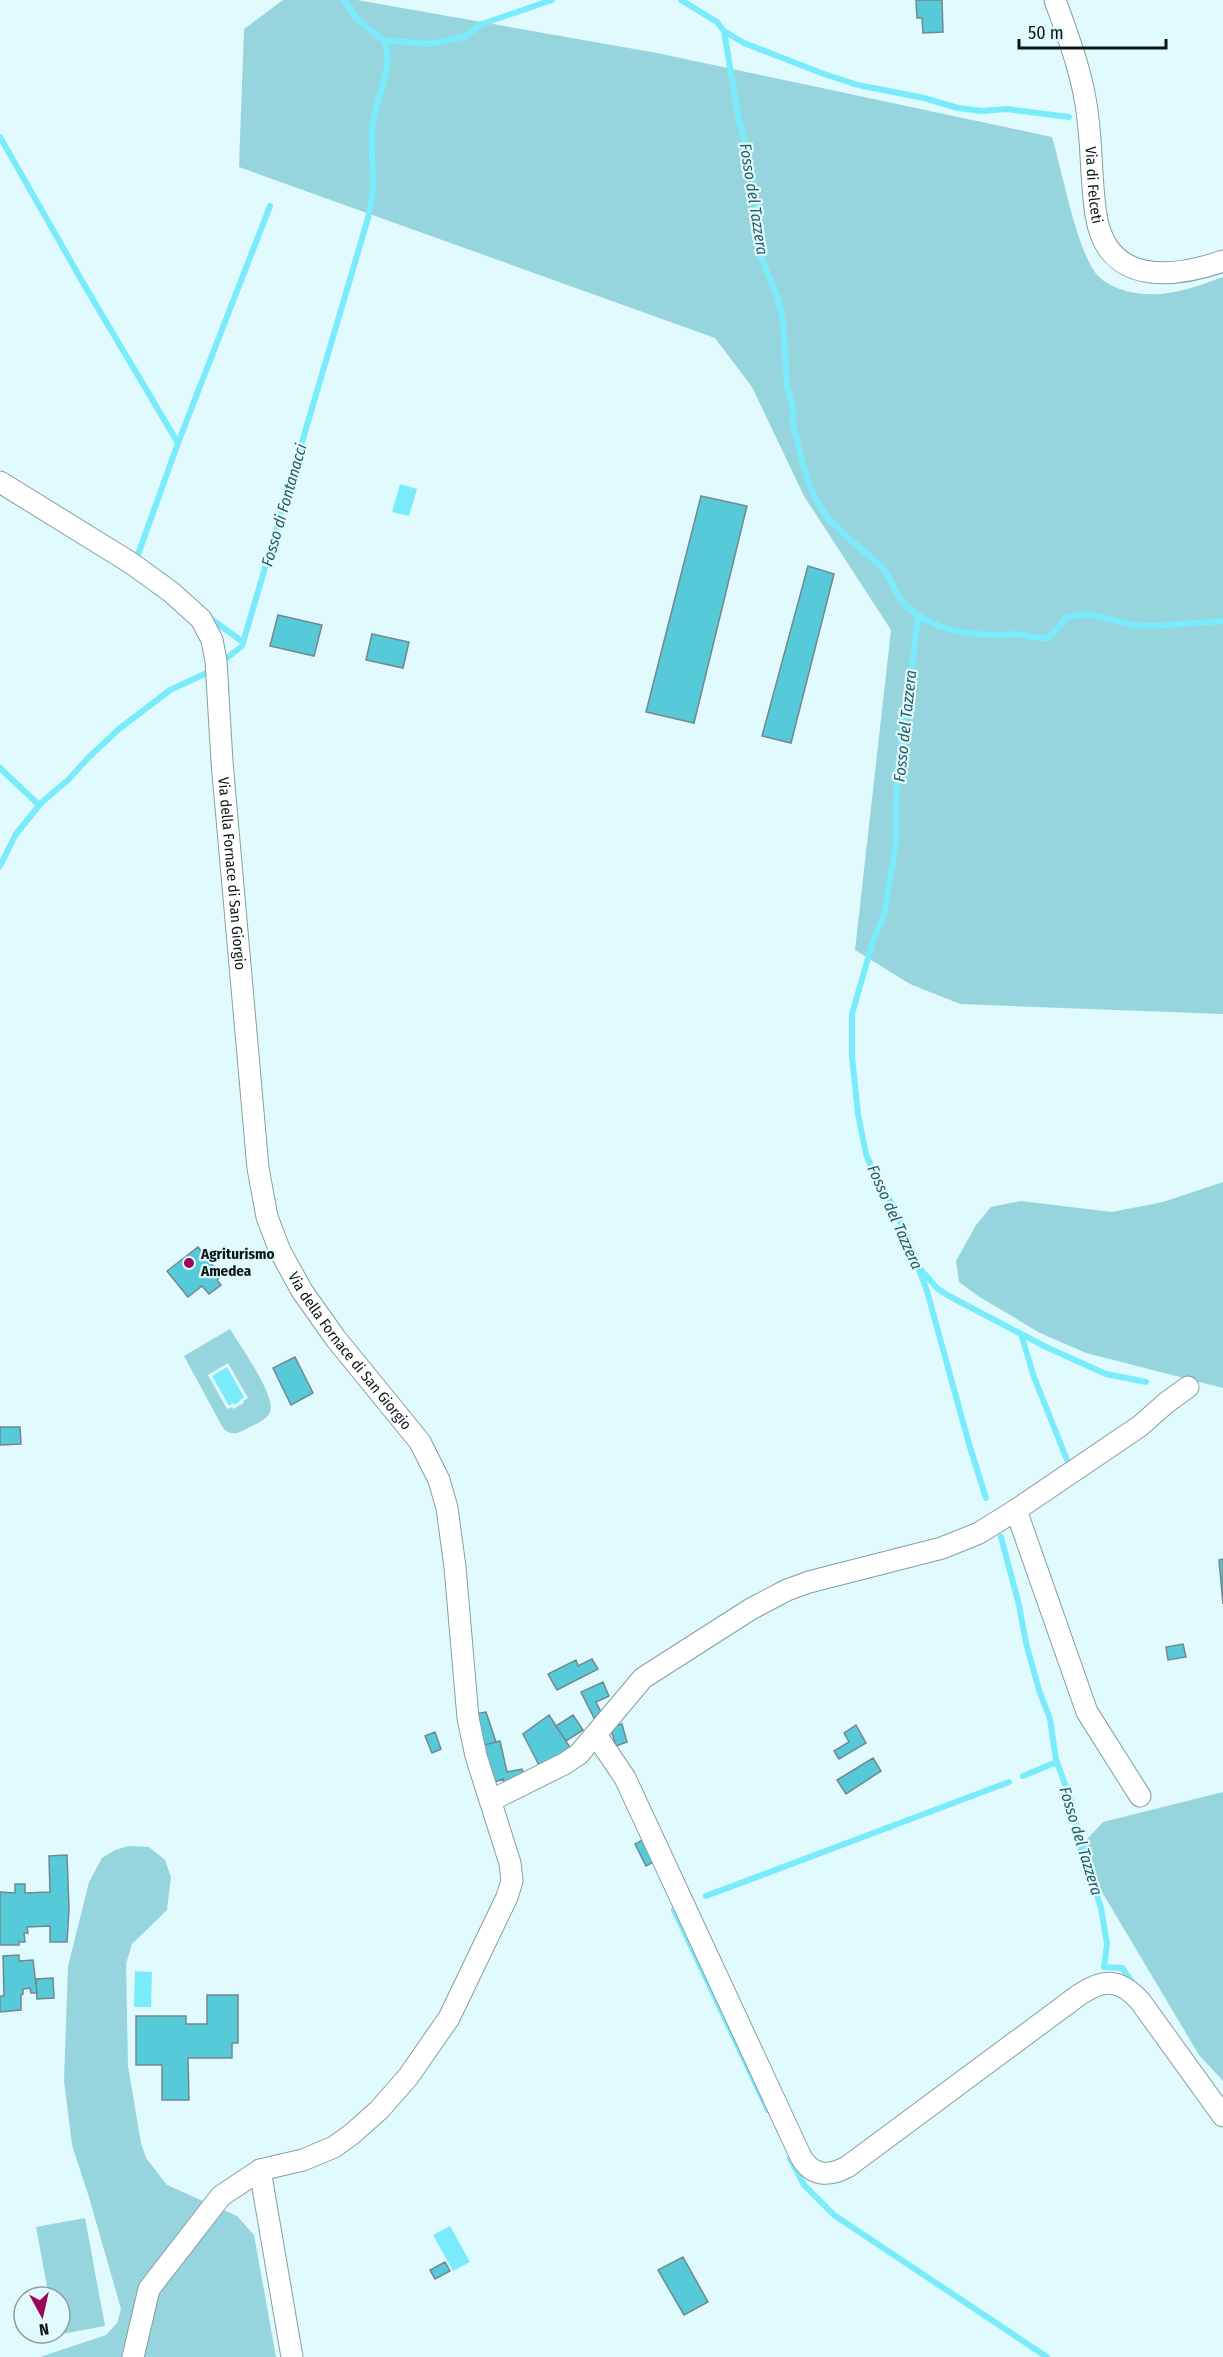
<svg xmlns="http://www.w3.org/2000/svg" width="1223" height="2357" font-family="'Fira Sans Condensed',sans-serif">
<rect width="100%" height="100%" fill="#e0fafe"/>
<path fill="#97d5de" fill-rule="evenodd" d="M283 0H357L657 53 1052 137C1062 170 1077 253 1098 276 1105 283 1116 288 1126 291 1161 300 1190 289 1223 277V1014L960 1004 910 984 855 950 891 630 804 496 752 387 715 338 239 167 244 29Z
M1223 1182V1388L1086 1353 1040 1333 978 1296 959 1282 956 1261 976 1225 991 1207 1021 1201 1112 1212 1163 1202Z
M230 1329C239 1344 277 1397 270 1412 267 1420 255 1424 248 1428 239 1433 231 1437 223 1428L184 1356ZM228 1363 248 1398 243 1401 244 1403 233 1409 232 1407 227 1409 208 1375Z
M1223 1792V2081L1199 2055 1077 1850 1103 1822Z
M129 1846 149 1847 165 1860 171 1877 167 1910 132 1944 126 1964 128 2066 141 2143 146 2158 167 2185 237 2216 254 2235 276 2357H40L106 2335 117 2323 121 2309 88 2194 72 2145 64 2081 68 1966 89 1882 102 1858 115 1850Z
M85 2218 105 2326 56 2335V2333H60V2297H49L36 2227Z"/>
<path fill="#7aebfb" d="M400 484 417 489 409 516 392 512Z
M227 1367 244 1397 235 1405 233 1403 229 1406 212 1376Z
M135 1971 152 1972 151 2007H134Z
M450 2226 470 2262 453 2271 433 2235Z"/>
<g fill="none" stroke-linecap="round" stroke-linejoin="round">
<path stroke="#7aebfb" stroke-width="6" d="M344 0 358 20 383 40 427 44 451 40 465 36 482 24 552 0
M681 0 717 22 724 31 739 121 746 147 757 204 760 254 778 298 783 321 787 388 794 411 792 419C800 452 806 489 827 517 843 536 863 549 881 566 891 576 893 591 902 601 926 629 964 635 998 635 1004 635 1010 634 1016 634 1027 635 1037 639 1048 638L1067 617 1089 614 1134 625 1153 626 1223 621
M724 31 744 43 824 74 858 85 924 98 958 108 981 111 1007 109 1069 117
M0 137 86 288 178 443
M136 560 178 443 270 206
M918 615 908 701 901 736 896 799V843L884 915 873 941 852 1014V1056L858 1114 866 1154 879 1186 891 1202 907 1237 927 1291 969 1444 986 1498
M207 616 243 642
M222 662 242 646 368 218C370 208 373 197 373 186 373 164 370 143 373 121 376 100 396 61 383 40
M0 768 39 805
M0 866 16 834 42 802 68 780 88 758 119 729 170 690 211 671
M920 1269 938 1289 949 1296 1046 1347 1106 1374 1146 1382
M1021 1334 1034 1377 1067 1460
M1001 1537 1019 1605 1026 1643 1039 1690 1050 1719 1056 1760 1071 1800 1079 1838 1101 1908 1107 1944 1104 1967 1122 1968 1134 1984
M1023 1776 1057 1762
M706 1896 1009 1782
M674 1910 768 2110
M790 2158 804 2185 834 2215 1047 2357"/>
</g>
<path fill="#57cada" stroke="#71898c" stroke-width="1.5" d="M916 0H942L943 32 923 33 922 18H917Z
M701 496 747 506 694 723 646 712Z
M808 566 834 574 791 743 762 736Z
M278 615 322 625 314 656 270 646Z
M372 634 409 642 403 668 366 660Z
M198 1247 221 1276 217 1280 221 1285 209 1294 202 1286 188 1297 167 1271Z
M295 1357 313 1393 291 1405 273 1368Z
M0 1427H20L21 1444 0 1445Z
M1223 1559V1604L1219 1560Z
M1183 1644 1186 1657 1168 1660 1166 1647Z
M592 1659 598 1669 557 1690 548 1674 576 1660 578 1666Z
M603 1682 609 1696 596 1702 602 1714 594 1718 581 1692Z
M486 1712 496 1742 480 1746 473 1714Z
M549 1715 573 1752 542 1771 523 1734Z
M573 1715 583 1730 566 1741 556 1726Z
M622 1724 627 1742 616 1746 610 1727Z
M856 1725 866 1743 839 1759 834 1751 849 1742 844 1733Z
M435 1732 441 1749 432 1753 425 1736Z
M500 1741 507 1772 522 1769 525 1778 505 1785 503 1779 495 1782 480 1746Z
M873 1758 881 1771 846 1794 837 1780Z
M648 1837 659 1859 646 1866 635 1844Z
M67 1855 69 1909 67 1942H50V1926L27 1927 28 1933H24L25 1942H19V1945H0V1892L15 1893V1884H25V1893L50 1892 49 1856Z
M19 1955V1961L33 1960 37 1993H31L30 1988 23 1989V1994L21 1995V2010L0 2012V1996H4L3 1956Z
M53 1978 54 1998 37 1999 36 1979Z
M207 1995H238V2043H232V2058H188L189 2100H162V2065H136V2016H186V2024H207Z
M683 2257 708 2302 684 2315 658 2270Z
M445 2262 450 2271 435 2279 430 2270Z"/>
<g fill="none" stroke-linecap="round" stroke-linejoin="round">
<g stroke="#869ea2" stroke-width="23">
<g id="minor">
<path id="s1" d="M1055 0C1069 39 1084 78 1088 119 1092 150 1091 183 1096 215 1107 285 1171 279 1223 261"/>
<path id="s2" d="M0 482 131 563 171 592 201 619 212 640 216 661 222 762 258 1168 267 1217 280 1251 302 1291 336 1339 420 1442 439 1480 447 1508 455 1567 468 1718 476 1756 510 1863 512 1881 507 1897 449 2018 408 2077 379 2110 352 2134 334 2147 303 2160 260 2170 221 2196 149 2289 133 2357"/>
<path d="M1016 1510 1087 1712 1140 1796"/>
<path d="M596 1735 625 1778 801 2157C812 2176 828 2177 847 2167L1079 1995C1104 1978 1120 1979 1140 2001L1223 2116"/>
<path d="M492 1800 564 1764 579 1754 643 1678 751 1609 787 1590 809 1582 942 1548 979 1533 1016 1510 1140 1426 1166 1403 1188 1387"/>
<path d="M260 2170 292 2357"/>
</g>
</g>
<use href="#minor" stroke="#fff" stroke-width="21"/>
</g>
<circle fill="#9b0755" stroke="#e0fafe" stroke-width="2" cx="189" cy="1263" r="6"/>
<g text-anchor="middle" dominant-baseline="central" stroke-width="4.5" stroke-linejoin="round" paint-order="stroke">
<g font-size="15" fill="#0d1617" stroke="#e0fafe">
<text stroke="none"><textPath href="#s1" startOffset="190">Via di Felceti</textPath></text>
<text stroke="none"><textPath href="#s2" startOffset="502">Via della Fornace di San Giorgio</textPath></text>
<text stroke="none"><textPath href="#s2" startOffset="1006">Via della Fornace di San Giorgio</textPath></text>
</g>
<g font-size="15" font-weight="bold" fill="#0d1617" stroke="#e0fafe" text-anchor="start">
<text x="201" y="1254">Agriturismo<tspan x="201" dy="17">Amedea</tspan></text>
</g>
<g font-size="16" font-style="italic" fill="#295b62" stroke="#e0fafe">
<text transform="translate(754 199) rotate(81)">Fosso del Tazzera</text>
<text transform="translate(284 505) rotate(-74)">Fosso di Fontanacci</text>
<text transform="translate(905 726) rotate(-84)">Fosso del Tazzera</text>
<text transform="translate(895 1217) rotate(66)">Fosso del Tazzera</text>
<text transform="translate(1081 1841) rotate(73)">Fosso del Tazzera</text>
</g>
</g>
<g transform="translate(42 2315) rotate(172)"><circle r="28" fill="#e0fafe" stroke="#8c9fa2" stroke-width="1.5"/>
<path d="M0-4.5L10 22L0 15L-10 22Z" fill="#9b0755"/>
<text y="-9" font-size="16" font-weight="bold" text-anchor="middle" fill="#0d1617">N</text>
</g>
<path d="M1019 39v9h147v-9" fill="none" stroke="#0d1617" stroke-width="3"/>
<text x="1028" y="39" font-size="18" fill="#0d1617" stroke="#e0fafe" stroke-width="4.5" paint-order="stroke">50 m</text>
</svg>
